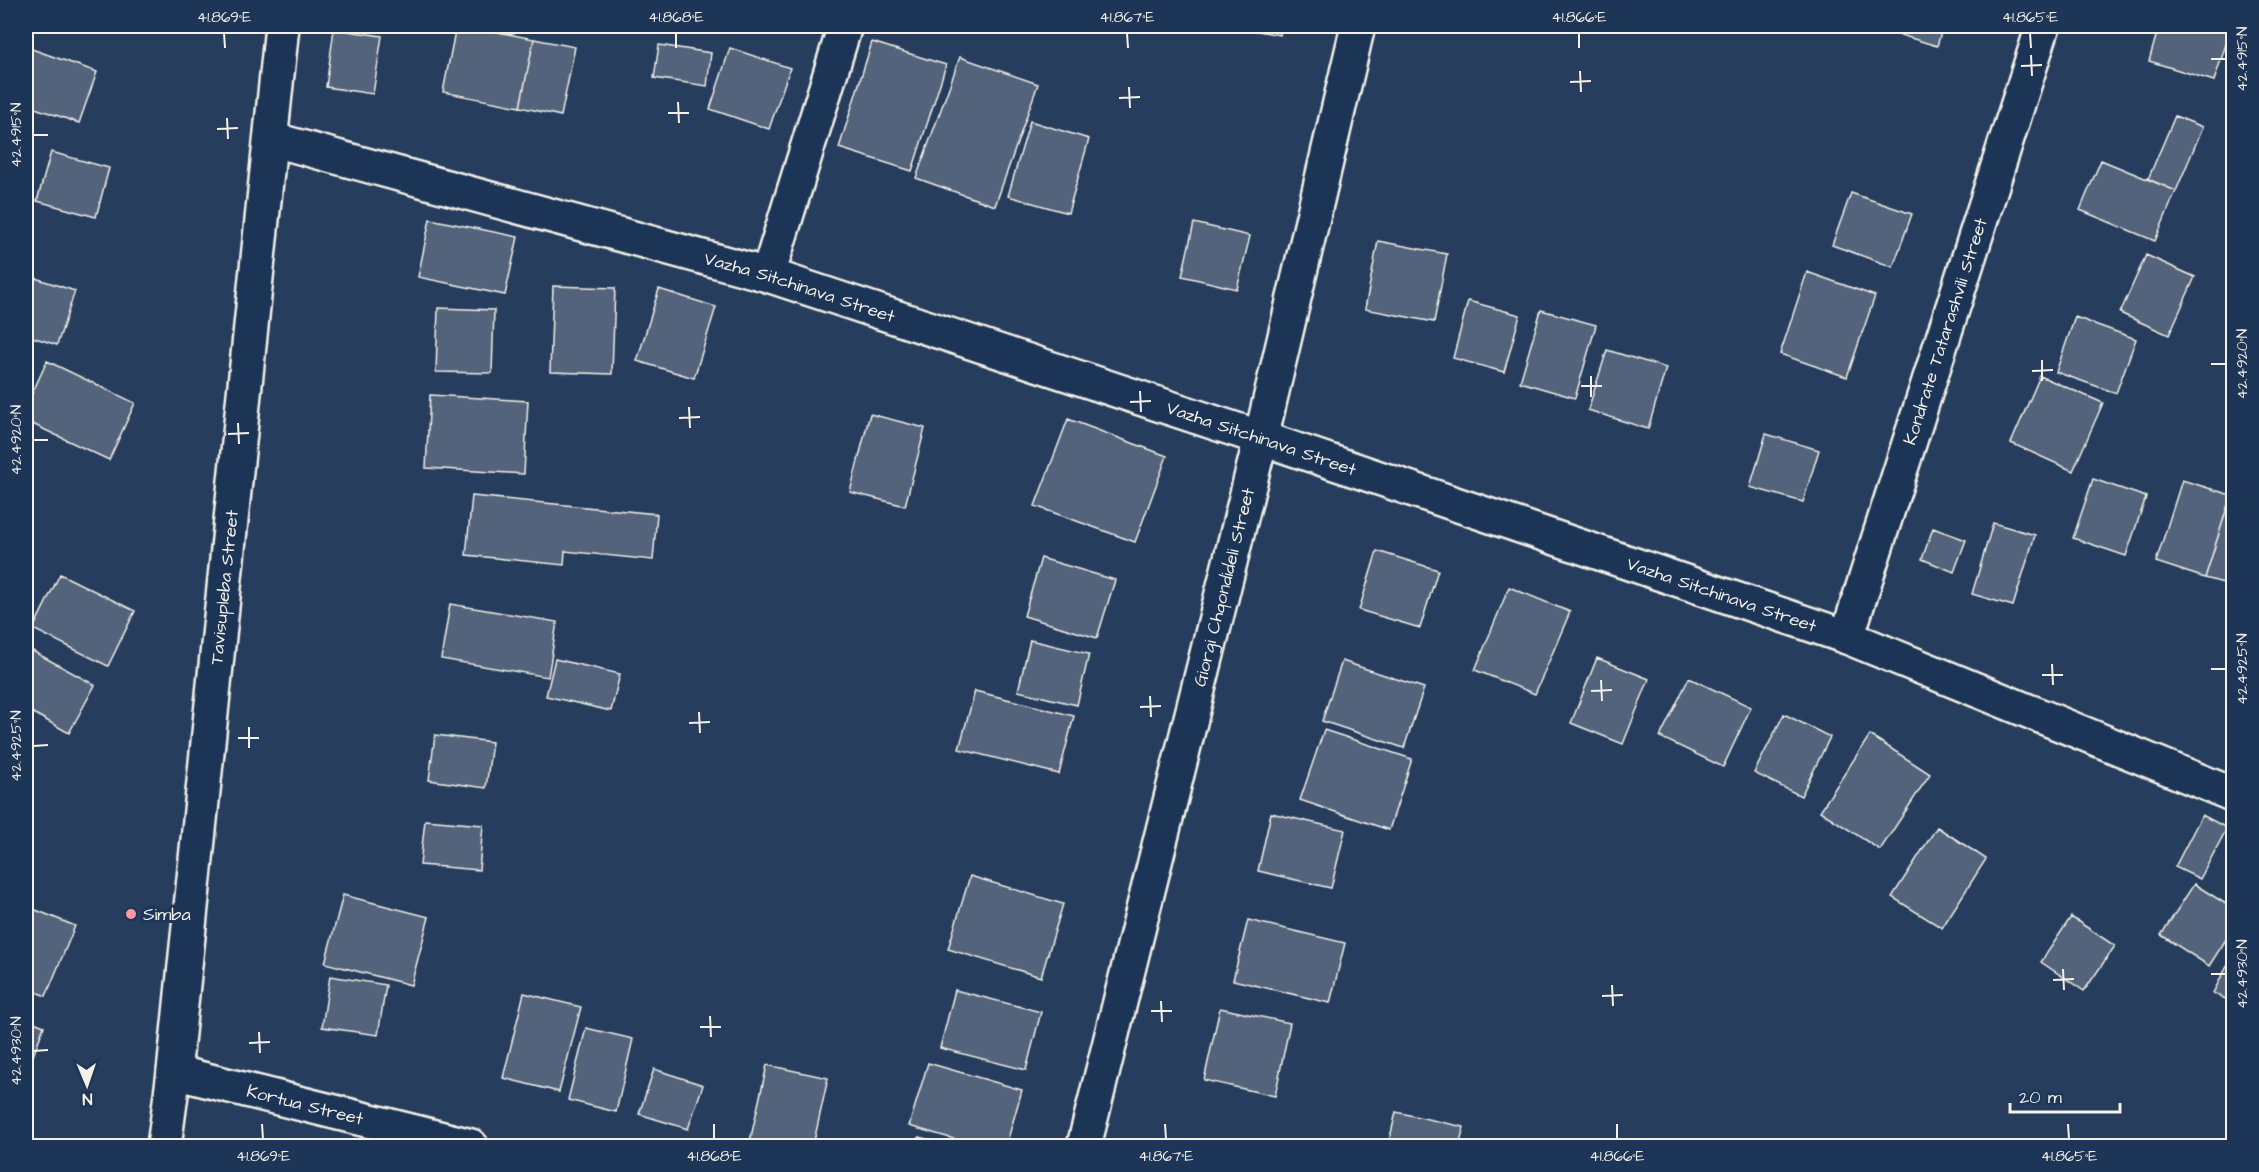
<svg xmlns="http://www.w3.org/2000/svg" width="2259" height="1172" font-family="'Architects Daughter',sans-serif">
<rect width="100%" height="100%" fill="#263d5d"/>
<filter id="ink" filterUnits="userSpaceOnUse"><feTurbulence type="fractalNoise" baseFrequency=".0167" numOctaves="2"/><feDisplacementMap in="SourceGraphic" scale="12" xChannelSelector="R" yChannelSelector="G"/><feConvolveMatrix kernelMatrix="1 2 1 2 8 2 1 2 1" color-interpolation-filters="sRGB"/></filter>
<g filter="url(#ink)">
<path fill="#52647b" stroke="#f4f1e8" stroke-width="1.5" d="M456 26H466L534 39 520 107 443 92Z
M731 26H767L765 32Z
M1230 26H1282L1280 35Z
M1875 26H1943L1937 46 1874 27Z
M2159 26H2232L2214 81 2149 61Z
M334 29 382 36 373 94 326 87Z
M534 39 575 47 561 116 520 107Z
M872 42 946 65 912 171 839 148Z
M659 45 711 53 707 86 654 78Z
M26 47 97 72 79 123 26 105Z
M730 48 790 68 769 129 710 109Z
M960 57 1038 84 995 206 916 178Z
M2175 116 2203 127 2176 191 2148 179Z
M1030 121 1089 139 1068 213 1008 196Z
M51 152 109 168 96 217 37 201Z
M2101 160 2176 191 2155 241 2080 210Z
M1851 193 1912 214 1893 267 1832 245Z
M430 219 518 237 505 295 418 277Z
M1194 223 1250 236 1237 289 1182 276Z
M1378 241 1447 254 1434 322 1365 309Z
M2146 255 2195 277 2169 335 2120 313Z
M1807 272 1875 296 1847 377 1780 354Z
M26 275 75 291 57 345 26 335Z
M553 286 615 288 612 374 550 372Z
M659 289 716 307 694 378 637 361Z
M1468 301 1520 315 1504 372 1453 358Z
M438 308 494 310 492 373 436 372Z
M1541 310 1596 325 1575 398 1520 382Z
M2075 317 2136 339 2116 393 2056 372Z
M1607 350 1666 368 1648 429 1588 410Z
M47 361 135 403 109 460 26 421V407Z
M2040 376 2103 403 2073 471 2011 443Z
M430 395 528 401 524 474 426 468Z
M870 414 925 428 905 506 850 492Z
M1068 419 1167 456 1135 542 1035 506Z
M1766 434 1819 450 1803 502 1750 487Z
M2093 479 2146 497 2126 556 2073 538Z
M2182 480 2231 495 2205 578 2156 562Z
M2231 495H2234V586L2205 578Z
M472 496 657 514 653 560 565 551 564 565 466 555Z
M1993 523 2035 535 2013 606 1972 594Z
M1933 528 1966 540 1954 572 1922 559Z
M1377 551 1438 570 1420 628 1359 610Z
M1041 558 1115 580 1097 638 1024 616Z
M60 574 135 611 108 666 33 629Z
M1509 587 1570 612 1535 694 1475 670Z
M450 604 557 622 548 677 441 659Z
M1030 640 1089 654 1077 705 1018 691Z
M27 648 95 685 69 733 26 709Z
M1597 658 1649 679 1623 744 1571 723Z
M555 659 620 674 611 711 546 696Z
M1342 661 1424 688 1404 748 1322 721Z
M1689 678 1751 707 1723 767 1660 737Z
M975 691 1074 716 1059 774 959 749Z
M1784 714 1830 737 1801 796 1754 773Z
M1324 730 1412 759 1389 830 1300 800Z
M435 735 492 742 486 788 429 780Z
M1870 735 1930 774 1880 850 1820 811Z
M1271 813 1345 830 1331 888 1258 871Z
M2202 815 2227 828 2200 879 2175 867Z
M425 820 483 825 479 870 420 865Z
M1937 827 1986 859 1942 928 1892 897Z
M970 876 1063 904 1041 977 948 949Z
M2194 884 2234 909V927L2209 966 2161 935Z
M343 895 429 917 411 985 325 963Z
M26 906 75 926 46 996 26 988Z
M2071 917 2115 946 2084 991 2041 962Z
M1248 920 1345 943 1330 1003 1233 980Z
M2234 953V1003L2213 993Z
M330 976 386 985 378 1035 322 1027Z
M955 990 1041 1012 1026 1070 940 1048Z
M524 993 581 1007 559 1092 503 1078Z
M1220 1008 1290 1023 1275 1096 1204 1080Z
M26 1019 44 1026 26 1075Z
M586 1028 633 1039 616 1112 568 1100Z
M928 1063 1022 1090 1006 1146H978L909 1126Z
M767 1065 828 1078 813 1146H749Z
M654 1069 703 1085 688 1129 639 1114Z
M1396 1112 1464 1127 1459 1146H1388Z
M919 1137 954 1146H917Z"/>
<g fill="none" stroke-linecap="round" stroke-linejoin="round">
<g stroke="#f4f1e8" stroke-width="38">
<g id="minor">
<path id="s1" d="M271 139 768 275 1261 438 1847 637 2234 795"/>
<path d="M768 275 845 26"/>
<path id="s2" d="M1847 637 2043 26"/>
<path id="s3" d="M174 1072 471 1146"/>
<path id="s4" d="M1084 1146 1261 438 1358 26"/>
</g>
</g>
<g stroke="#f4f1e8" stroke-width="38">
<g id="major">
<path id="s5" d="M164 1146 174 1072 282 26"/>
</g>
</g>
<use href="#minor" stroke="#1d3557" stroke-width="33"/>
<use href="#major" stroke="#1d3557" stroke-width="33"/>
</g>
</g>
<path fill="none" stroke="#f4f1e8" stroke-width="2" d="M224 33 225 48M676 33V48M1127 33 1128 48M1579 33V48M2030 33 2031 48M2031 55 2032 76M2211 59H2226M2021 66 2042 65M1580 71 1581 92M1570 82 1591 81M1129 87 1130 108M1119 98 1140 97M678 102 679 123M668 113H689M227 118 228 139M217 129 238 128M33 135H48M2042 360V381M2211 364H2226M2032 371 2053 370M1591 376V397M1581 386H1602M1140 391 1141 412M1130 402 1151 401M689 407 690 428M679 418 700 417M238 423 239 444M228 434 249 433M33 440H48M2052 664 2053 685M2211 669H2226M2042 675H2063M1601 680 1602 701M1591 691 1612 690M1150 696 1151 717M1140 707 1161 706M699 712 700 733M689 723 710 722M249 727V748M238 738H259M33 746 48 745M2063 969 2064 990M2211 974H2226M2053 980 2074 979M1612 985 1613 1006M1602 996 1623 995M1161 1001 1162 1022M1151 1011H1172M710 1016 711 1037M700 1027H721M259 1032 260 1053M249 1043 270 1042M33 1051 48 1050M262 1124 263 1139M714 1124V1139M1165 1124 1166 1139M1617 1124V1139M2068 1124 2069 1139"/>
<circle fill="#ff9aa2" stroke="#1d3557" stroke-width="2" cx="131" cy="914" r="6"/>
<g text-anchor="middle" dominant-baseline="central" stroke-width="6" stroke-linejoin="round" paint-order="stroke">
<g font-size="18" fill="#f4f1e8" stroke="#1d3557">
<text stroke="none"><textPath href="#s1" startOffset="549">Vazha Sitchinava Street</textPath></text>
<text stroke="none"><textPath href="#s2" startOffset="321">Kondrate Tatarashvili Street</textPath></text>
<text stroke="none"><textPath href="#s1" startOffset="1035">Vazha Sitchinava Street</textPath></text>
<text stroke="none"><textPath href="#s5" startOffset="562">Tavisupleba Street</textPath></text>
<text stroke="none"><textPath href="#s4" startOffset="576">Giorgi Chqondideli Street</textPath></text>
<text stroke="none"><textPath href="#s1" startOffset="1521">Vazha Sitchinava Street</textPath></text>
<text stroke="none"><textPath href="#s3" startOffset="135">Kortua Street</textPath></text>
</g>
<g font-size="18" fill="#f4f1e8" stroke="#1d3557" text-anchor="start">
<text x="143" y="914">Simba</text>
</g>
</g>
<rect width="2259" height="1172" fill="none" stroke="#1d3557" stroke-width="66"/>
<g transform="translate(87 1085) rotate(178)" stroke="#1d3557" stroke-width="4.5" paint-order="stroke">
<path d="M0-4.5L10 22L0 15L-10 22Z" fill="#f4f1e8"/>
<text y="-9" font-size="16" font-weight="bold" text-anchor="middle" fill="#f4f1e8">N</text>
</g>
<path d="M2010 1103v9h110v-9" fill="none" stroke="#f4f1e8" stroke-width="3"/>
<text x="2019" y="1103" font-size="18" fill="#f4f1e8" stroke="#1d3557" stroke-width="4.5" paint-order="stroke">20 m</text>
<rect x="33" y="33" width="2193" height="1106" fill="none" stroke="#f4f1e8" stroke-width="2"/>
<g font-size="15" text-anchor="middle" fill="#f4f1e8">
<text x="224" y="22">41.869°E</text>
<text x="676" y="22">41.868°E</text>
<text x="1127" y="22">41.867°E</text>
<text x="1579" y="22">41.866°E</text>
<text x="2030" y="22">41.865°E</text>
<text transform="translate(2242 59) rotate(-90)" y="5">42.4915°N</text>
<text transform="translate(16 135) rotate(-90)" y="5">42.4915°N</text>
<text transform="translate(2242 364) rotate(-90)" y="5">42.4920°N</text>
<text transform="translate(16 440) rotate(-90)" y="5">42.4920°N</text>
<text transform="translate(2242 669) rotate(-90)" y="5">42.4925°N</text>
<text transform="translate(16 746) rotate(-90)" y="5">42.4925°N</text>
<text transform="translate(2242 974) rotate(-90)" y="5">42.4930°N</text>
<text transform="translate(16 1051) rotate(-90)" y="5">42.4930°N</text>
<text x="263" y="1161">41.869°E</text>
<text x="714" y="1161">41.868°E</text>
<text x="1166" y="1161">41.867°E</text>
<text x="1617" y="1161">41.866°E</text>
<text x="2069" y="1161">41.865°E</text>
</g>
</svg>
